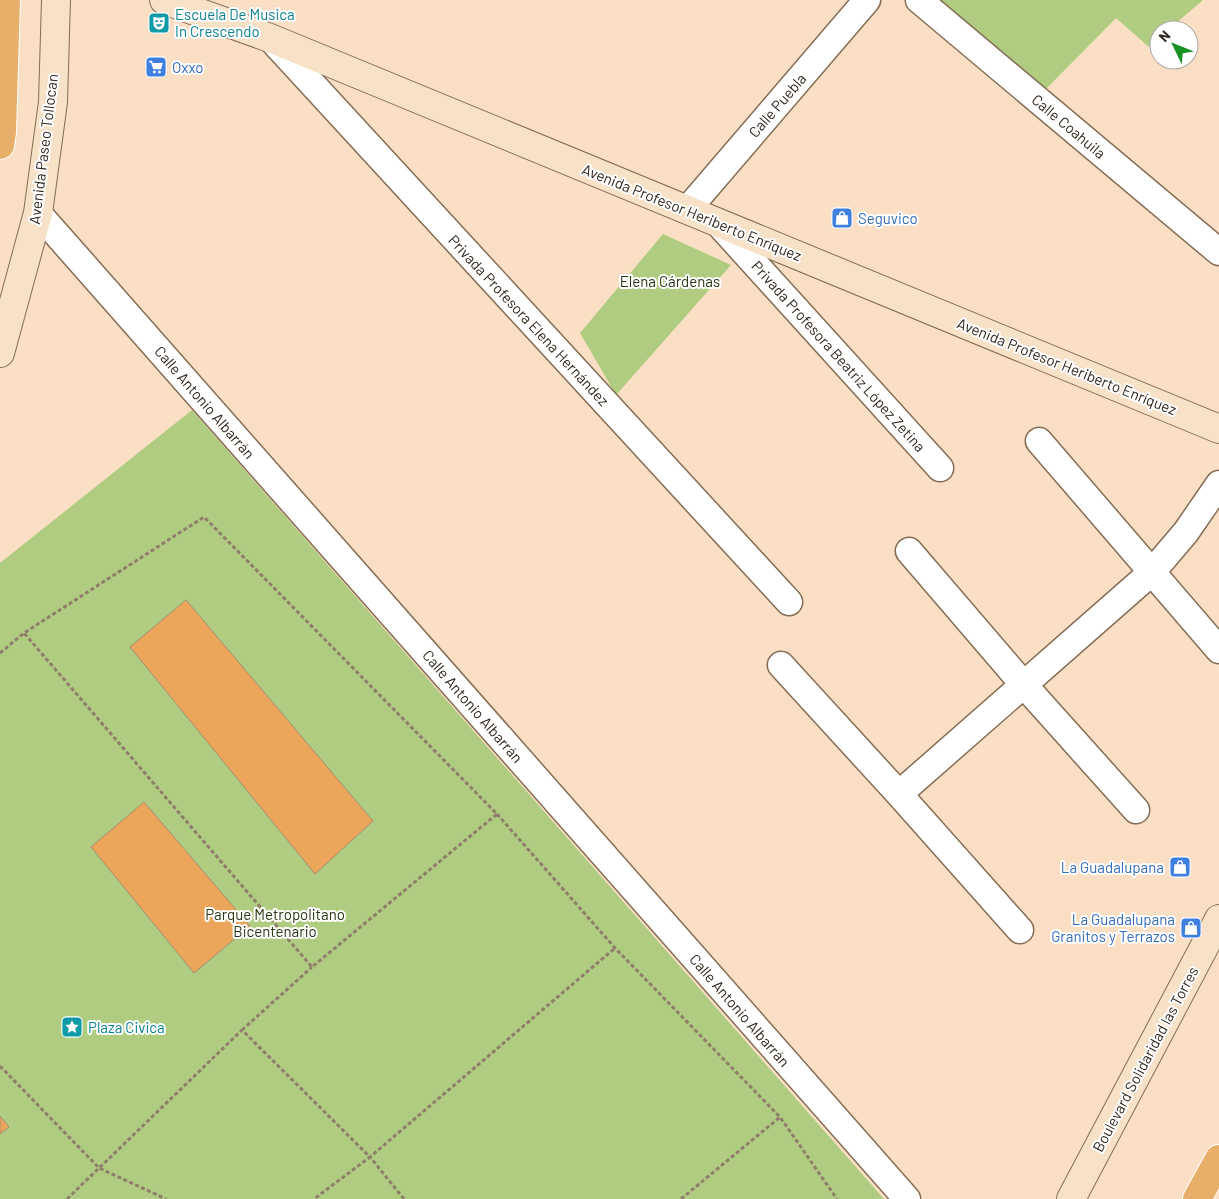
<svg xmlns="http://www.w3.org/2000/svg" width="1219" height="1199" font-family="Barlow,sans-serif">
<rect width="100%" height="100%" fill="#fbdfc4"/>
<path fill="#afcc81" d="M937 0H1203L1168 30H1159V38L1149 47 1116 18 1045 90Z
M663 234 731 265 616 395 580 333Z
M192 410 884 1199H0V563Z"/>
<path fill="#eba65b" stroke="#a68d74" d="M186 600 373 821 315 874 130 647Z
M144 802 250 926 194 973 91 847Z
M0 1116 9 1127 0 1134Z"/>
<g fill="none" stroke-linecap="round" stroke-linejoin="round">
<g stroke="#846d54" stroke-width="29">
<path id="minor" d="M919 0 1219 252
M270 38 789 602
M687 210 867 0
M38 213 907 1199
M717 222 940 468
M1039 441 1219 650
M909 551 1024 685 1136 810
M781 665 899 794 1020 930
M899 794 1152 572 1186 532 1219 484"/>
</g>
<g stroke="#846d54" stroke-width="30">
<path id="secondary" d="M164 0 270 38 1219 429
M0 353 38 213 53 102 56 0
M1071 1199 1219 919"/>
</g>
<g stroke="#fff" stroke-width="30">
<path id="trunk" d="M0 145 2 132 6 0
M1197 1199 1219 1159"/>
</g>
<path stroke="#907e6b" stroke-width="3" stroke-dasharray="4 2.5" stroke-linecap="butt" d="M0 653 24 633 204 517 497 814 312 967 24 633
M497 814 615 948 780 1117 837 1199
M242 1030 312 967
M0 1066 99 1168 166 1199
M67 1199 242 1030 370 1157 314 1199
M404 1199 370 1157 615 948
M681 1199 780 1117"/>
<use href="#minor" stroke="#fff" stroke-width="26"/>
<use href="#secondary" stroke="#f7e1c7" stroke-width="28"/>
<use href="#trunk" stroke="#e8af6a" stroke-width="28"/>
</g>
<defs>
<g id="theatre-square" transform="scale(1.125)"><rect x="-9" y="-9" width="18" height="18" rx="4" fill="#0f9aa8" stroke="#fff"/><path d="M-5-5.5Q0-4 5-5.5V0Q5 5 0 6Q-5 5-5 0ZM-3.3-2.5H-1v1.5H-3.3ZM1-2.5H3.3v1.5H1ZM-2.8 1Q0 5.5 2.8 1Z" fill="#fff"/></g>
<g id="supermarket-square" transform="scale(1.125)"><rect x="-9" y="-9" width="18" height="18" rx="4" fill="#3f7fe0" stroke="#fff"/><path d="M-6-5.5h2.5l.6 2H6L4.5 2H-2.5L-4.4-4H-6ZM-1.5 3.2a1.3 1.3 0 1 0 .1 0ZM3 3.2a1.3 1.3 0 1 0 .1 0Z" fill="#fff"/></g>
<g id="shop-square" transform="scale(1.125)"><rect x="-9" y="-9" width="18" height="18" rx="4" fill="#3f7fe0" stroke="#fff"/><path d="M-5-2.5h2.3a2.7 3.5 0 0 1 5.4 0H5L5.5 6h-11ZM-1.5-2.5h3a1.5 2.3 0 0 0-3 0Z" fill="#fff"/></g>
<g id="sight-square" transform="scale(1.125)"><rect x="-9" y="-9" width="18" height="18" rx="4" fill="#0f9aa8" stroke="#fff"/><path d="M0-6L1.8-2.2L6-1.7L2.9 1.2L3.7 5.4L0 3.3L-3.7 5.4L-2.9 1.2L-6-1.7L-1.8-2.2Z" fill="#fff"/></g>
</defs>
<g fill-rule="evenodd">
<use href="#theatre-square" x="159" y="23"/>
<use href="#supermarket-square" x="156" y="67"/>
<use href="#shop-square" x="842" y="218"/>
<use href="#shop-square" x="1180" y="867"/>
<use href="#shop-square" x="1191" y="928"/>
<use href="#sight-square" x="72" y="1027"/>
</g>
<g text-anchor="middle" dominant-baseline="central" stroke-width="4" stroke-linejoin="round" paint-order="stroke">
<g font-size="15" fill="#0d838f" stroke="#fff" text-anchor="start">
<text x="175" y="14">Escuela De Musica<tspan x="175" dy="17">In Crescendo</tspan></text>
<text x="88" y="1027">Plaza Civica</text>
</g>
<g font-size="15" fill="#366cbe" stroke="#fff" text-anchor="start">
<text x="172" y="67">Oxxo</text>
<text x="858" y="218">Seguvico</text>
<text x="1164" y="867" text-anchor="end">La Guadalupana</text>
<text x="1175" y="919" text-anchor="end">La Guadalupana<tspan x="1175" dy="17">Granitos y Terrazos</tspan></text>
</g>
<g font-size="15" fill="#32281d" stroke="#fff">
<text transform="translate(777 105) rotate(-49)">Calle Puebla</text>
<text transform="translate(1069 126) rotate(40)">Calle Coahuila</text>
<text transform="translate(43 149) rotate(-83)">Avenida Paseo Tollocan</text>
<text transform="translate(692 212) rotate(22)">Avenida Profesor Heriberto Enríquez</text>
<text transform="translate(529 320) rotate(47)">Privada Profesora Elena Hernández</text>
<text transform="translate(839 356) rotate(48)">Privada Profesora Beatriz López Zetina</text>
<text transform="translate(1067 366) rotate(22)">Avenida Profesor Heriberto Enríquez</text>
<text transform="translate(205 402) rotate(49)">Calle Antonio Albarrán</text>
<text transform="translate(473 706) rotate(49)">Calle Antonio Albarrán</text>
<text transform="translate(740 1010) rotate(49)">Calle Antonio Albarrán</text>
<text transform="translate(1145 1059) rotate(-62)">Boulevard Solidaridad las Torres</text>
</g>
<g font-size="15" fill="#2a3711" stroke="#fff">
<text x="670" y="281">Elena Cárdenas</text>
<text x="275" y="914">Parque Metropolitano<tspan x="275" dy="17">Bicentenario</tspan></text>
</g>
</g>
<g transform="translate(1174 45) rotate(313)"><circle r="24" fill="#ffffff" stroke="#ada9a5"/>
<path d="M0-4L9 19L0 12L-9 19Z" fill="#199424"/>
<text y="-8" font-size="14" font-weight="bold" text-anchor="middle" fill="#32281d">N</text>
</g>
</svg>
